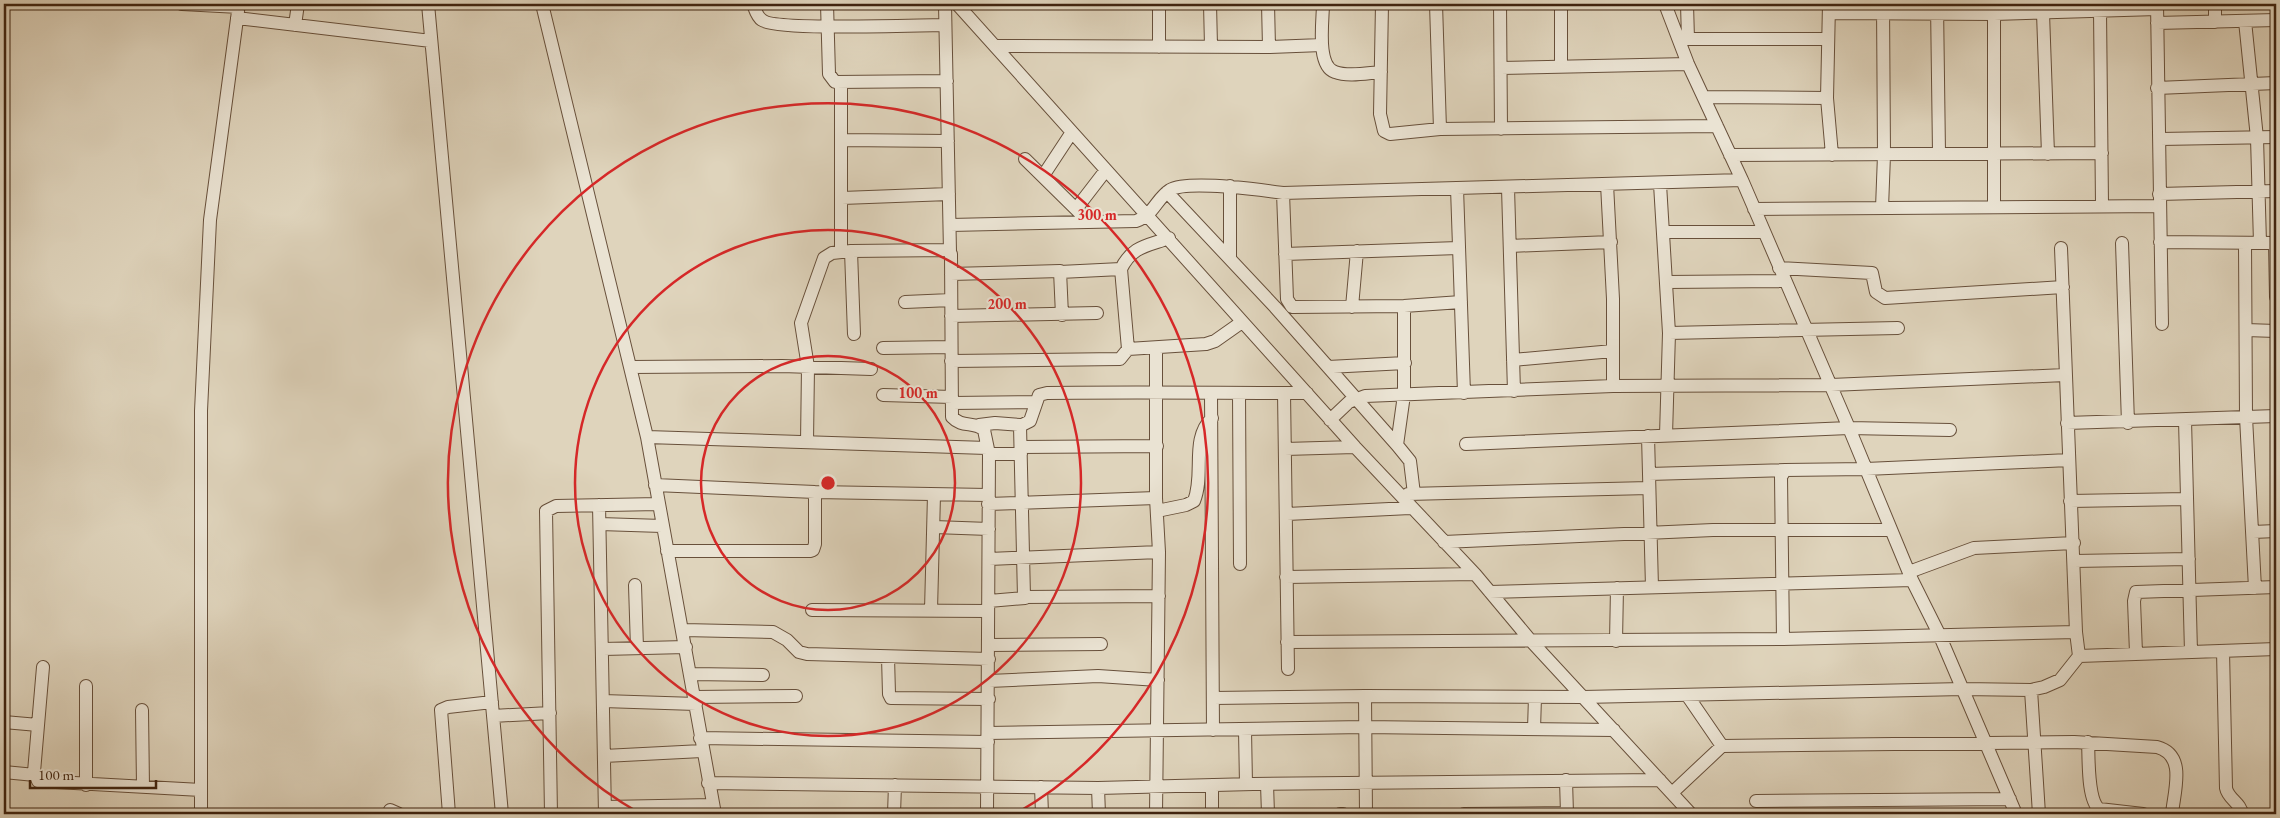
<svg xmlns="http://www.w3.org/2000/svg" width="2280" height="818" font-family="'EB Garamond',serif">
<rect width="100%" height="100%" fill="#dfd4bc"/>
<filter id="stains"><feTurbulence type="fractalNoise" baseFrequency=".004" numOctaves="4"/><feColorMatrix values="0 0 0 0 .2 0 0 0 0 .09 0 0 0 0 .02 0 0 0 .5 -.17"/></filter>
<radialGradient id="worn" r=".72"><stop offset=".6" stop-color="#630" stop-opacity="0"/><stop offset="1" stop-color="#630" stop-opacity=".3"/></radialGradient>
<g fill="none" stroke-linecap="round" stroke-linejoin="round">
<g stroke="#68503b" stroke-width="14">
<path id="minor" d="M182 4 239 7
M428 4 502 814
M542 4 647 437 715 814
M753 4C755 9 757 17 762 20 775 31 919 25 945 25
M827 4 829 74 835 82 947 81
M945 4 950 252
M957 4 1355 447 1475 574 1531 641 1691 814
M1159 4V47
M1210 4 1211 46
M1268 4 1269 47
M1323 4C1323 20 1316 66 1335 72 1348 77 1367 73 1381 72
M1382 4 1380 114 1384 131 1390 134 1440 129 1717 126
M1436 4 1440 129
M1500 4 1501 129
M1561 4V66
M1665 4 1688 64 1742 180 1849 428 1912 580 1939 634 2016 814
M1687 4 1688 39
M1829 4 1827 98 1832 155
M1937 4 1939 153
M2157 4 2162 324
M2100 10 2102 205
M1830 13 1994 14 2157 9
M2043 13 2048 154
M237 18 431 41
M2245 21 2257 138 2260 243
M2215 22V4
M2157 23 2276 20
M295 25 298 4
M1680 39H1828
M996 46 1269 47 1322 45
M1501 68 1688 64
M2157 88 2276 83
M1704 97 1827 98
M2160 139 2276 137
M842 140 948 141
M1730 155 2102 153
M1025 159 1088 221
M1043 176 1072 132
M1607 184 1613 299V386
M1660 184 1669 333 1666 435
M1457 188 1464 393
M1508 188 1514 391
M1167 192 1275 307 1397 445 1410 461 1414 494
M1283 193 1287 299 1292 307 1404 306 1461 302
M2159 194 2276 191
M842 198 949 194
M1994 207V4
M1882 208 1884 155 1883 4
M1076 209 1106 170
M1754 209 2160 206
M950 225 1136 221C1153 216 1156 199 1170 190 1187 180 1262 190 1283 193L1742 180
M1664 232H1763
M2160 242 2276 243
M2122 243 2128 423
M2245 243 2246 417 2255 588
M2275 243 2276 297
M1510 246 1611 242
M2061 248 2076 632 2079 656
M851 251 854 334
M841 252V83
M1285 254 1458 248
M1230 259V186
M1779 268 1872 273 1876 292 1885 298 2063 287
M1121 269 1128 349
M1060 272 1121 269C1132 246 1147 246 1169 238
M951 274 1060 271 1062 315
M1667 282 1785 281
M905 302 951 300
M1352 307 1357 251
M951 316 1097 313
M2246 330 2276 331
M1669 333 1898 328
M883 348 951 347
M1156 349V498L1159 552 1156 814
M1513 360 1613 351
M951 361 1120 359 1128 349 1206 344 1215 341 1242 322
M631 367 782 366 871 369
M1328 367 1405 363
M1239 393 1240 564
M1284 393 1288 669
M1211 394 1213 730
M883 395 952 397
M952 403 1036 402
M1330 420 1349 402 1365 396 1613 386 1831 385 2065 375
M2185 420 2191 652
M2067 423 2276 416
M979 425 995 423 1020 425
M1648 436 1652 587
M647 437 987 448
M807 442 808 367 801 323 824 258 832 253 851 251 948 250 951 254 952 417C962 428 974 421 984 430L989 454 987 814
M1466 444 1849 428 1950 430
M1397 445 1404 395V306
M1021 447 1157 446
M1285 449 1355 447
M989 454H1021
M1649 474 1785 470
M655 485 815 492 988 495
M1408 494 1649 488
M2070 501 2187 499
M988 504 1156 498
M599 505 605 814
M1157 511 1186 505 1194 501C1205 474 1190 439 1212 418
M1287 514 1410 508
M600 524 662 526
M934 527 989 529
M2253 532 2276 531
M1444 542 1713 530H1891
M667 551H810L813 550 815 544V492
M989 559 1159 552
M2074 561 2189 559
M1909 572 1974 548 2074 543
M1286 577 1475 574
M635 585 637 648
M1490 592 1912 580
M1159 596 1024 597 1020 426 1030 421 1039 395 1047 393C1134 392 1220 393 1307 393
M989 601 1025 598
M812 610 988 611
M931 610 934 495
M683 630 773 632 787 640 799 652 807 654 989 659
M1783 639 1781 477 1785 470 1866 469 2069 460
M1616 641 1617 588
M1287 642 1783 639 2076 632
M989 645 1101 644
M603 649 686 647
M2223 651 2226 788C2228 799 2241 803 2242 814
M2136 653 2134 601 2136 592 2276 587
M888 657 889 694 891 698 989 699
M43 667 34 772 38 781 201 790
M691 674 763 675
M989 681 1098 676 1158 680
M86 686V785
M1687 695 1722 746 2074 742 2157 747C2187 755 2174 791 2172 814
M1365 696 1366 814
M695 697 796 696
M1213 698 1365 696 1583 697 1963 689 2031 690
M603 701 696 704
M142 710 143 787
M493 716 550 713
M4 722 38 725
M1534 729 1535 697
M1245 730 1246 784
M988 733 1364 727 1614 730
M700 738 988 742
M2088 742C2089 758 2087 799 2099 809L2143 814
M604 756 702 751
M4 772 35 775
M1566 780 1567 814
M708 783 1098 788 1253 784 1660 780
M1267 784 1268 814
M1212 785V814
M1041 787 1042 814
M1098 788 1099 814
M1672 793 1722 746
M1756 801 2010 799
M605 807 713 805
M390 810 399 814
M201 814V411L210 220 239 4
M449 814 441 710 448 707 492 702
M551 814 546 511 556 506 658 504
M894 814 895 785
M1340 814H1343
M1464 814 1566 813
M2039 814 2031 690 2044 687 2060 680 2079 656 2276 649"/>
</g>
<use href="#minor" stroke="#eae3d3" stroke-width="12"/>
</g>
<g fill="none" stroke="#d62828" stroke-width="2.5">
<circle cx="828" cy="483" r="127"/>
<circle cx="828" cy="483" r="253"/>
<path d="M641 814A380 380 0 1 1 1015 814"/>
</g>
<circle cx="828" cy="483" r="8" fill="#d62828" stroke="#eae3d3" stroke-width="2.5"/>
<g font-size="15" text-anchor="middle" font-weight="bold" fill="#d62828" stroke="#eae3d3" stroke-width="4" stroke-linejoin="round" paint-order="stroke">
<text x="1097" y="220">300 m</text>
<text x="1007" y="309">200 m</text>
<text x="918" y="398">100 m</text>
</g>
<rect width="2280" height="818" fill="none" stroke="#dfd4bc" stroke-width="20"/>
<rect x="5" y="5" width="2270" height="808" fill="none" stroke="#402410" stroke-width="2.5"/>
<rect x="10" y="10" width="2260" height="798" fill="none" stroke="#402410"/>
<path d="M30 780v8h126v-8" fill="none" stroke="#402410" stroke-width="2.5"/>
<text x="38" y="780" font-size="15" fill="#402410" stroke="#eae3d3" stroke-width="4" paint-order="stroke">100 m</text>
<rect width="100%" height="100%" filter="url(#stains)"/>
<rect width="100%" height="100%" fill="url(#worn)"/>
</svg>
